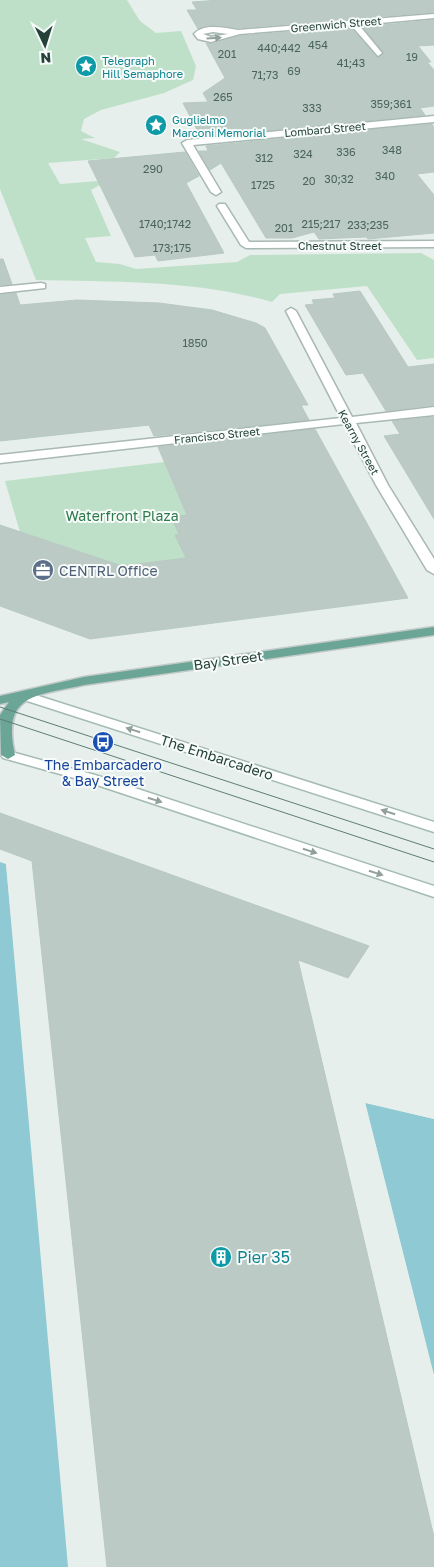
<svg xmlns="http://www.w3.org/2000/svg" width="434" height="1567" font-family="'Golos Text',sans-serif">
<rect width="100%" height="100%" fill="#e6efeb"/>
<path fill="#bfe0c8" d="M0 0H127L140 21 156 33 181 31 196 66 193 80 164 93 101 110 84 119 81 131 95 138 81 139 120 152 114 158 48 163 60 184 98 181 100 185 91 190 111 236 85 238 96 262 120 264 136 269 237 262 250 255 421 253 434 260V358L417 360 367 286 280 294 272 302C196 280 115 282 36 280L0 189Z
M164 462 187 515 172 517 177 530 194 532 175 535 188 558 122 566 20 532 5 481Z"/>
<path fill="#8ec9d4" d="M0 862 6 864 68 1567H0Z
M365 1102 434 1119V1375Z"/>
<path fill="#e6efeb" d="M6 864 9 865 51 1337Z
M364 1100 434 1116V1119L365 1103 434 1377 432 1375 362 1103Z"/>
<path fill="#bbcac4" stroke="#b8c9c2" d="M220 0H434V12L238 28 209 26 198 29 187 10H197L192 2Z
M434 20V45L418 46 431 62H427L434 70V106L420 108 425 115 201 137 183 103 208 102 203 93 225 78 206 43 212 44 240 36 350 27 378 58 383 52 363 27Z
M432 124 434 128V172L417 174 434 195V233L368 239 366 237 319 239 314 232 292 238H266L221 163 210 170 199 151H208L206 146Z
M185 152 199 176 186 183 224 253 158 261 155 255 135 257 88 161Z
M0 259H3L12 284 0 285Z
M360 291 408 367 434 364V405L386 411 363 373 346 375 305 305 314 304 312 300 335 298 333 294Z
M16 293 20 305 77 300 159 303 212 310 256 323 265 328 308 405H301L309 420 154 436 149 425 0 441V295Z
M434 417V519L384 436 400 434 392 421Z
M315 429 408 598 90 639 0 606V525L122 566 186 558 175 535 179 534 171 517 187 515 158 447Z
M0 813 369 946 348 978 298 960 434 1537V1567H107L32 861 0 849Z"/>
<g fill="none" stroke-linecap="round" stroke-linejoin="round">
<g stroke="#a8b8b2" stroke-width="3">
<path id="street" d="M434 14V18L359 25 382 53 378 56 351 25 240 34 211 42 198 39 194 34C204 23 224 28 238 30ZM213 32 228 34 211 37 203 34Z
M434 116V122L193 145 221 192 216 195 211 192 182 143 187 140Z
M219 204H225L249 242 434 241V247L246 248 241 245 217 206Z
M41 283 45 284V288L0 293V287Z
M291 308 296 311 352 417 434 407V415L356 423 388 485 434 559V574L427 570 376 485 344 424 0 463V455L341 418 286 311Z"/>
</g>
<g stroke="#a4bbb3" stroke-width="3">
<path id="secondary" d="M23 691 434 822V832L18 698 16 695Z
M8 751 95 775 434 886V897L85 781 3 758 1 755Z"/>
</g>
<g stroke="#c2cac8" stroke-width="3">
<path id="primary" d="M434 627V635L84 685C36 696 1 693 15 755L8 759 1 755 0 715 9 702 0 704V696L84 677Z"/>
</g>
<use href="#street" fill="#fff" fill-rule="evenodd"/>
<use href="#secondary" fill="#fff" fill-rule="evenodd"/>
<use href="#primary" fill="#6aa596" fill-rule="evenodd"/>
<path stroke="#5f7d75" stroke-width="1" d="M0 707 434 849
M0 719 434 862"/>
</g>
<defs><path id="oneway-solid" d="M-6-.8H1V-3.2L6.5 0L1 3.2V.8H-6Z" transform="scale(1.25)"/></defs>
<g fill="#92a09c">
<use href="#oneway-solid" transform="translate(214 38) rotate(-4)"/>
<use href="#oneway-solid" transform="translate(133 730) rotate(-162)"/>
<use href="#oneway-solid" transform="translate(155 800) rotate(18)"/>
<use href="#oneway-solid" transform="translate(388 812) rotate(-162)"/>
<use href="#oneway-solid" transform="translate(310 851) rotate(18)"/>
<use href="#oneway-solid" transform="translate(376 873) rotate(18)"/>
</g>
<defs>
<g id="sight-disc" transform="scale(1.125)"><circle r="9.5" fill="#0f9aa8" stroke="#f7fbf9"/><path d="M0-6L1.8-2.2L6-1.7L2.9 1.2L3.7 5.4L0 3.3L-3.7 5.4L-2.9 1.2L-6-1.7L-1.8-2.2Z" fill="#fff"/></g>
<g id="office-disc" transform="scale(1.125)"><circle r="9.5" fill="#5c6f8a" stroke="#f7fbf9"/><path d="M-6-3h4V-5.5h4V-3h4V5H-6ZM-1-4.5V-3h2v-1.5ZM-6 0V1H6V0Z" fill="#fff"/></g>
<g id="bus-disc" transform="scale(1.125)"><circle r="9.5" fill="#1a4fb4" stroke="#f7fbf9"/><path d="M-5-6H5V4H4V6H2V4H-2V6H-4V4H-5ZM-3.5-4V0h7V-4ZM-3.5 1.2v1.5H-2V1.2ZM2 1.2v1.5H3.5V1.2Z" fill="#fff"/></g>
<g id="building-disc" transform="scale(1.125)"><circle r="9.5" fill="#0f9aa8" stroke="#f7fbf9"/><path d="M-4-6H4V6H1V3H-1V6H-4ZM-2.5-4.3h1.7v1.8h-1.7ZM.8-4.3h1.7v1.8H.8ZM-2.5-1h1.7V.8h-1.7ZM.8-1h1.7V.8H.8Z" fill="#fff"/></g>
</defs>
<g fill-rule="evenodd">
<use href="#sight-disc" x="86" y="66"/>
<use href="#sight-disc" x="156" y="125"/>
<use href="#office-disc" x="43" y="570"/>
<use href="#bus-disc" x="103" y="742"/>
<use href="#building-disc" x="221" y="1257"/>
</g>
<g text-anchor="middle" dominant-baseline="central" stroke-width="4" stroke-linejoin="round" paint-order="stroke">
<g font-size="11" fill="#24423a" stroke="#f7fbf9">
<text transform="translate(336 24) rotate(-5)">Greenwich Street</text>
<text transform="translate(325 129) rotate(-5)">Lombard Street</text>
<text x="340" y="245">Chestnut Street</text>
<text transform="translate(217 435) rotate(-6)">Francisco Street</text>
<text transform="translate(359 442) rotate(61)">Kearny Street</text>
</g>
<g font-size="11" fill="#4a645c">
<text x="318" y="44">454</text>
<text x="279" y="47">440;442</text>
<text x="227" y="53">201</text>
<text x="412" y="56">19</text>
<text x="351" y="62">41;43</text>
<text x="294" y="70">69</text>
<text x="265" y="74">71;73</text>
<text x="223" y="96">265</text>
<text x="391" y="103">359;361</text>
<text x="312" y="107">333</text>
<text x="392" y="149">348</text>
<text x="346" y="151">336</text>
<text x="303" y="153">324</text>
<text x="264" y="157">312</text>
<text x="153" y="168">290</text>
<text x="385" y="175">340</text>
<text x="339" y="178">30;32</text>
<text x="309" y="180">20</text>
<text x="263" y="184">1725</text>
<text x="165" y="223">1740;1742</text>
<text x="321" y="223">215;217</text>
<text x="368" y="224">233;235</text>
<text x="284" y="227">201</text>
<text x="172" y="247">173;175</text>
<text x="195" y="342">1850</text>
</g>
<g font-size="11" fill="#0d838f" stroke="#f7fbf9" text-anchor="start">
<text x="102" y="60">Telegraph<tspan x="102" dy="13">Hill Semaphore</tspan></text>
<text x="172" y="119">Guglielmo<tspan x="172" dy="13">Marconi Memorial</tspan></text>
</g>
<g font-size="14" fill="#2d7a4b" stroke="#f7fbf9">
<text x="122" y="515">Waterfront Plaza</text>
</g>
<g font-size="14" fill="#4e5e75" stroke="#f7fbf9" text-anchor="start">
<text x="59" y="570">CENTRL Office</text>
</g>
<g font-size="14" fill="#24423a" stroke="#f7fbf9">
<text transform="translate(228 660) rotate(-8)">Bay Street</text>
<text transform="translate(217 757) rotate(18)">The Embarcadero</text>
</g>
<g font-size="14" fill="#164399" stroke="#f7fbf9">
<text x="103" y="764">The Embarcadero<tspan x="103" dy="16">&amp; Bay Street</tspan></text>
</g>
<g font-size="16" fill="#0d838f" stroke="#f7fbf9" text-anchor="start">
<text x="237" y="1257">Pier 35</text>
</g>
</g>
<g transform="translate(45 45) rotate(176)" stroke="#f7fbf9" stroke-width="4" paint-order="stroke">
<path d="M0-4L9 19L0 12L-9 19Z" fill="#24423a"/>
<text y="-8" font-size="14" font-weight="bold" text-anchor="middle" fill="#24423a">N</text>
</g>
</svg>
